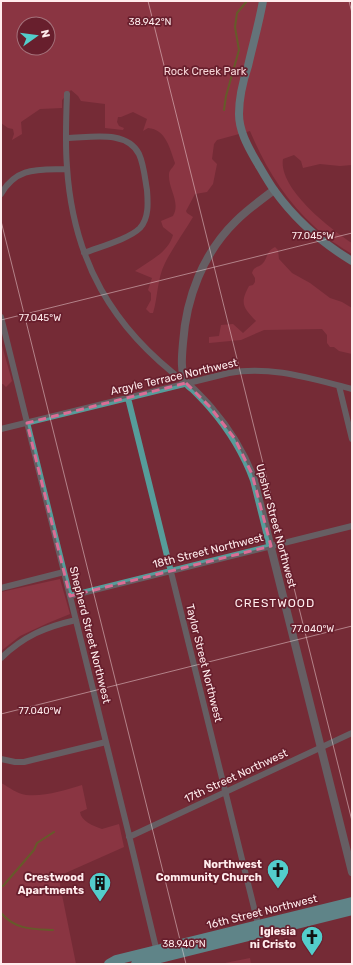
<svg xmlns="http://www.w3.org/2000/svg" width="353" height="965" font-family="Rubik,sans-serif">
<rect width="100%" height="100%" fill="#752b37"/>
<path fill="#a44150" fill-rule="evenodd" d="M1 1H352V165L340 166 320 164 303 168 301 161 294 155 283 159C278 188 330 229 352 243V254C339 246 326 238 315 227 286 201 265 167 250 131L217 140 214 144 212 159 217 164 213 184 207 192 195 194 186 211 187 213 193 217C184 232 172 249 165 263 157 279 158 297 153 313H150L146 309 151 300V293L148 290 152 278 135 271C149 261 168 253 173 235L163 227 161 221 173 216C181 202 168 189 169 174 169 170 174 167 175 163 170 149 166 129 148 128L143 131 147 119 133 112 121 117H118L117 122 119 126 124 128 123 130 105 128V104L81 101 78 96 71 90 62 100V108L40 109 21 122 22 134 12 140 14 134 13 129 8 128 1 123ZM24 24H48V48H24Z
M275 247 278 250 279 259 292 273 310 283 330 298 342 302 352 308V354L339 351 334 347H330L327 343V335L322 329 264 330 241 340 209 343V337L219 336 221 325 233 324 243 333 256 321C244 308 239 304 249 286L253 285 255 282V278L252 273C254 267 256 268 261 265 268 260 265 252 275 247Z
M1 342 12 381 6 387 3 384H1Z
M60 579 70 614 48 623 20 636 1 651V592Z
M1 783C9 787 17 794 26 795 45 797 65 790 82 785L87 809 80 812C81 821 93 826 102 829L119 824 124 847 61 875 60 885 76 964H1Z
M250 958 251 964H225V963Z"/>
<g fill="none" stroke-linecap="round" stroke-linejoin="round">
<path stroke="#56921b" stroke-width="2" d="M224 110 226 96 239 50 235 27 237 13 247 1
M1 886H3L34 850 37 843 54 832
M1 913C16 930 32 929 53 930"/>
<path stroke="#569c9a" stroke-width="6" d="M67 94C66 119 65 143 67 167 73 260 112 328 186 383
M66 138C89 138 126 129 139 154 144 165 145 179 147 190 148 203 149 218 140 228 129 239 99 247 84 253
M1 194C17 166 39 170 67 169
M1 317 127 827 157 952
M339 386 352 439
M128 398 259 928
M1 429 229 373C270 365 312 379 352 389
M1 588 64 572
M70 596 352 526
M1 658C24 636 45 627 76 620
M1 759 15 762H24L106 742
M129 837 352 733"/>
<path stroke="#569c9a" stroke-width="8" d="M274 190C261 200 248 209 236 221 203 253 186 298 183 343 182 355 180 371 186 382 187 385 192 388 194 390 200 396 206 402 211 408 230 430 244 453 254 480L352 872"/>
<path stroke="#51cbc9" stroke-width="8" d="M263 1C259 23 253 44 248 66 243 81 239 97 239 114 239 130 247 145 255 159 261 169 267 180 274 190 294 218 322 243 352 261"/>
<path stroke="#45efec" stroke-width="10" d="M109 964 116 960 352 902
M136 964 352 910"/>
</g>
<path d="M0 0H353V965H0ZM186 383 210 407 235 439 252 474 271 546 70 596 27 423Z" fill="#752b37" fill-opacity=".55" fill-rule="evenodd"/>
<path fill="none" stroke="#da6d95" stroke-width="3" stroke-dasharray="8 5" stroke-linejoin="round" d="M186 383 210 407 235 439 252 474 271 546 70 596 27 423Z"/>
<path fill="none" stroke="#ffeced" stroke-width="1" stroke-opacity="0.45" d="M148 1 352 821M349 1 352 13M1 221 186 964M1 320 352 233M1 714 352 626"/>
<defs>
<g id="church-pin" transform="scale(1.15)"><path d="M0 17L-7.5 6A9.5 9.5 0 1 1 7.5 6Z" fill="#53cdcb" stroke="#681f2d"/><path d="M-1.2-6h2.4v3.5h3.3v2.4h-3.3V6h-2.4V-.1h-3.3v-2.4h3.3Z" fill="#111"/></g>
<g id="building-pin" transform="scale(1.15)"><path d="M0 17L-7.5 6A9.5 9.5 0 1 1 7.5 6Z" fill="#53cdcb" stroke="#681f2d"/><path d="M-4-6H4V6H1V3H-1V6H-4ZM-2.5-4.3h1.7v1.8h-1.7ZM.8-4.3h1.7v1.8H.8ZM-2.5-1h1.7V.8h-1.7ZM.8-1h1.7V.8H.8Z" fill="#111"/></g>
</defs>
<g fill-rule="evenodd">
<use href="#church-pin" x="278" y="870"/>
<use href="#building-pin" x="100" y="883"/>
<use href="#church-pin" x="312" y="937"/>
</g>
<g text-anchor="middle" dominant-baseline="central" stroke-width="3.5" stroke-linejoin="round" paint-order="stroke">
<g font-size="11" fill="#f7d6d8" stroke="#681f2d">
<text x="205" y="71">Rock Creek Park</text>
</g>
<g font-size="11" fill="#ffeced" stroke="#681f2d">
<text transform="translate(174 377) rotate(-13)">Argyle Terrace Northwest</text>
<text transform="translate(276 526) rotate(75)">Upshur Street Northwest</text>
<text transform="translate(208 551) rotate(-14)">18th Street Northwest</text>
<text transform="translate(90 635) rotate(76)">Shepherd Street Northwest</text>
<text transform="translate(204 663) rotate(76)">Taylor Street Northwest</text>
<text transform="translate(236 776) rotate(-25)">17th Street Northwest</text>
<text transform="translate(262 912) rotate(-14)">16th Street Northwest</text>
</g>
<g font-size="11" font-weight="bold" fill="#ffeced" stroke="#681f2d" text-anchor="end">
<text x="262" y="864">Northwest<tspan x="262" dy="13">Community Church</tspan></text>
<text x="84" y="877">Crestwood<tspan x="84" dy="13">Apartments</tspan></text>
<text x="296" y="931">Iglesia<tspan x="296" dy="13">ni Cristo</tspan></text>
</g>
<g font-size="12" letter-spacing="1" fill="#ffeced" stroke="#681f2d">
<text x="275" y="603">CRESTWOOD</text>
</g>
</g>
<g font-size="10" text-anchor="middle" fill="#ffeced" stroke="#681f2d" stroke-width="3.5" stroke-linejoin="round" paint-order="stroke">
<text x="150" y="25">38.942°N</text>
<text x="313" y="239">77.045°W</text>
<text x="40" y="321">77.045°W</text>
<text x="313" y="632">77.040°W</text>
<text x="40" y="714">77.040°W</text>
<text x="184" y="947">38.940°N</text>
</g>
<rect width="353" height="965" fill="none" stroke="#ffeced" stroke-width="4"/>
<g transform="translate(36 36) rotate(76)"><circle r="19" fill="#681f2d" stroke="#a4717a"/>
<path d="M0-3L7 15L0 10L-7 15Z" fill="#53cdcb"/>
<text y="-6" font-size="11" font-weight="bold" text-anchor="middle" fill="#ffeced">N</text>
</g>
</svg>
